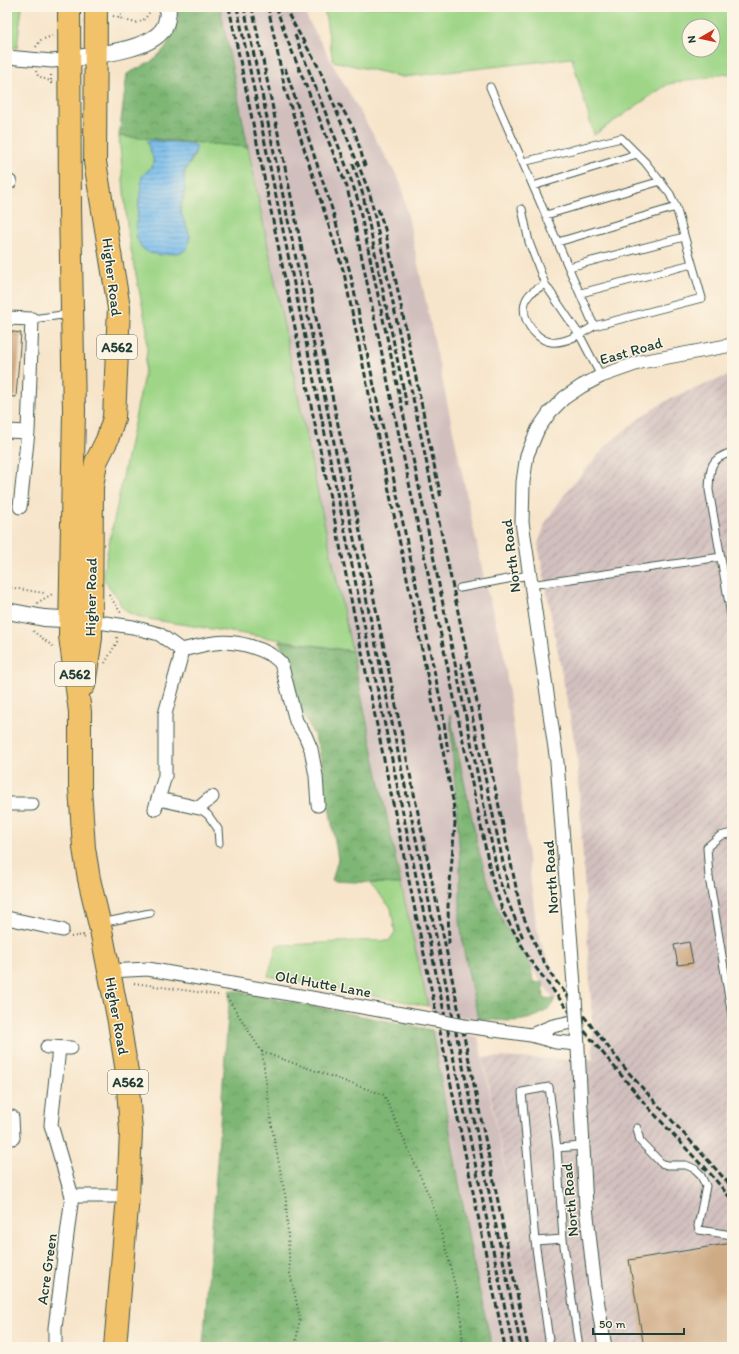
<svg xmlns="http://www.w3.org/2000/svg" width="739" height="1354" font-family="Itim,sans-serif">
<defs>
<pattern id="industrial-furrows" width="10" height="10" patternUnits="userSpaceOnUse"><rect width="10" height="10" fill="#d1bfbe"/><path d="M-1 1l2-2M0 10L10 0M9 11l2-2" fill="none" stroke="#a99c9b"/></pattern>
<pattern id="forest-crowns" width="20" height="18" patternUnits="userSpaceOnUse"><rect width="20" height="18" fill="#7eb674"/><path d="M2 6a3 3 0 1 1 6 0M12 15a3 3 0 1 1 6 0" fill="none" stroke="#679560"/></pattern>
<pattern id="water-rules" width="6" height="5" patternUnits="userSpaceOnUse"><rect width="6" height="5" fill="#76bced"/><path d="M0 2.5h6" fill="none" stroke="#609ac1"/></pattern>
</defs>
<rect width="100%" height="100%" fill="#fcf5e5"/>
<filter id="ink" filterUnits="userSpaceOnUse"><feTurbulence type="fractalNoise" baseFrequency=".025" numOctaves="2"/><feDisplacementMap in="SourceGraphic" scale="8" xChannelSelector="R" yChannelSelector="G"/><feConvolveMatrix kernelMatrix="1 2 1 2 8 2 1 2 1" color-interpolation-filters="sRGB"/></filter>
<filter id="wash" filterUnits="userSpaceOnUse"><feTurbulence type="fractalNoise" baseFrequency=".012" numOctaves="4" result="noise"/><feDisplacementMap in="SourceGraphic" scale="16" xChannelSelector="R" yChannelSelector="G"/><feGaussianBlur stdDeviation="0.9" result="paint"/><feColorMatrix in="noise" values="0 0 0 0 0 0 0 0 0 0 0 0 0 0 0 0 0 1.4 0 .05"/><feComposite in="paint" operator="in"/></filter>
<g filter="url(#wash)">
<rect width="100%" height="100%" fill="#f7e5cb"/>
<path fill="url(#industrial-furrows)" d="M732 374V1347H541L483 1057 593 1060 592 1018 577 755 538 544 545 524 553 511 571 486 609 443 642 416 671 398Z"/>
<path fill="#d1bfbe" d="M220 7H305L307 18 336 70 401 183 485 583 503 650 516 744 521 798 536 924 543 949 555 973 556 1001 519 952 504 924 492 894 479 852 460 856V921L464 952 478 1019 434 1013 428 1006 312 466Z
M432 1030 478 1037 541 1347H492L472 1256Z"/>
<path fill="#9ed587" stroke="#5e895e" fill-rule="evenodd" d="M7 7H22L17 48 7 47Z
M324 7H732V73L668 84 594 135 572 58 403 77 333 61ZM689 26H713V50H689Z
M119 136 248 147 312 466 352 651 142 618 127 612 121 606 118 598 106 583 103 573 144 375 147 350V329L128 235ZM150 140 193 144 196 146 195 155 184 173 185 190 180 210 190 236 187 249 182 252 137 238C135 227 140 183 145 174 147 169 153 168 153 162 154 155 151 147 150 140Z
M369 883 401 884 428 1006 268 976 277 945C314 945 351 939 389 941L395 932 391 908Z"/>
<path fill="url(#forest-crowns)" stroke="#4e7a54" d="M178 7H220L248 147 119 136 127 74 154 60 167 46 178 22Z
M279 641 352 651 401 884 332 881 338 859 319 749 314 735 301 711 289 665Z
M450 715 479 852 492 894 504 924 531 966 533 983 543 982 544 999 554 998C554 1003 551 1006 548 1009 527 1026 503 1020 478 1019L464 952 460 921V856Z
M230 990 432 1030 472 1256 492 1347H314L285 1342 283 1347H203Z"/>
<path fill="url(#water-rules)" stroke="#4a7c90" d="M150 140 193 144 197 148 184 173 185 190 180 210 190 236 187 249 182 252 160 255 149 253 141 247 137 238 136 229 142 176 152 167 154 161 147 141Z"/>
<g id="blocks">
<path fill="#cfab85" d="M7 331 21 333 16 397 7 396Z
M689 942 693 963 678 965 674 945Z
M732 1243V1347H644L629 1260Z"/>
</g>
</g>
<g filter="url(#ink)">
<use href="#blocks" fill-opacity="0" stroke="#3f564b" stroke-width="1"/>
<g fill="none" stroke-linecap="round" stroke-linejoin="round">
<g stroke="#3f564b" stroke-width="9">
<path id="service" d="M490 87 594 326C583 333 565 344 551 342 532 339 515 310 530 294 534 290 541 287 545 284
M523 162 621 138 645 162 670 194 676 207 702 298 594 326
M533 186 637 154
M522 209 529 242 545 284 579 334 601 376
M546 215 661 181
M558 242 676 207
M569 267 684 237
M581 293 692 264
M32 319 70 314
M732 452C709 459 710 468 709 490L732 621
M530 585 721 557
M460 588 529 575
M199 808 208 815 218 829 219 843
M732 833 720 836 707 847 709 877 732 1016
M101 923 150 913
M637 1128 640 1141 661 1163 667 1165H686L695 1169 700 1174 706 1186 698 1226 699 1230 732 1235
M557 1148 582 1146
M535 1241 563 1239
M550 1347 535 1241 522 1092 549 1087 557 1148 563 1239 579 1347"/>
</g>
<g stroke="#3f564b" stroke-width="15">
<path id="minor" d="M7 57 52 61 70 59
M7 183 10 182
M7 318 32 319 28 432 20 507
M7 431 28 432
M91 621 133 627 159 634 181 650 180 660 165 714V776L155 809
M181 650C192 648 203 644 215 643 235 640 267 648 281 663L296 721 305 735 311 749 316 776 318 805
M159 799 199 808 212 797
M7 804H32
M7 918 62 930
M109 971 148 969 435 1020
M575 998 557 762 522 522 523 482 527 455 538 429 550 412 564 398 582 386 601 376 641 362 732 345
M465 1026 531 1035 556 1042 578 1044
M577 1028 586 1207 595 1287 605 1347
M531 1035 553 1026 576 1021
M47 1047 71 1048
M59 1048 51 1125 72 1196H128
M12 1117 13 1138
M55 1347V1328L72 1196"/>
</g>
<g stroke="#3f564b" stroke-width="18">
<path id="tertiary" d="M70 59C94 55 150 51 164 28 167 22 168 14 168 7
M7 611 44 618 81 620"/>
</g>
<g stroke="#3f564b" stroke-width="24">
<path id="trunk" d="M69 7 70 208 74 410 70 636 80 712V788L84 848 89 879 101 930 119 1022 127 1072 131 1132 128 1196 115 1347
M84 685 91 638 92 487 96 462 107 440 114 418 119 308 95 162 96 7"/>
</g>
<path stroke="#3f564b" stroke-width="2" stroke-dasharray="1 3" stroke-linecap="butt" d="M113 16C132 21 141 31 152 7
M118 18 128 7
M36 47 41 40 52 36
M36 71 38 76 52 82
M51 75V87
M7 587 44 593
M109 595 121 613
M37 603 54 593
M33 631 55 648
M105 663 117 642V636
M71 937 83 935V938L86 937
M134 983 218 995
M227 997 262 1052 272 1128 286 1200 290 1273 300 1318 295 1347
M262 1052 384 1095 431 1200 445 1245 460 1306 463 1347"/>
<use href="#service" stroke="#fff" stroke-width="7"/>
<use href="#minor" stroke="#fff" stroke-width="13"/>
<use href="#tertiary" stroke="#fff" stroke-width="16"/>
<use href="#trunk" stroke="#f2c26a" stroke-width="22"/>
<path stroke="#1f3d34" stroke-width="3" stroke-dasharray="6 3" stroke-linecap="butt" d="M229 7 505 1347
M237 7 513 1347
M244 7 521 1347
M252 7 528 1347
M268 7 285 89 344 273 453 800 455 823 448 906 449 944
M276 7 287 39 347 187 492 879 503 912 530 960 582 1028 646 1105 707 1171
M284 7 319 68 370 194 521 911 540 955 552 976 628 1072 732 1187
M295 35 344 160 357 197 422 501 499 880 523 938
M285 68 332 209 350 272 442 708 448 752
M339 103 354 129 366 169
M353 164 363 195 407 406
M378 209 385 229 441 498
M461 663 509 891
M704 1166 732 1200"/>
<g stroke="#3f564b" stroke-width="15" stroke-linecap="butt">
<path id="minor-bridge" d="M575 998 577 1028
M435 1020 465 1026"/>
</g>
<use href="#minor-bridge" stroke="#fff" stroke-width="13"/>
</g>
</g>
<g text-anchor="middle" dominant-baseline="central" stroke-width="3" stroke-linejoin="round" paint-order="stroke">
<g fill="#fcf5e5" stroke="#617469" stroke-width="1">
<rect x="97" y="335" width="40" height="24" rx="3"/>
<rect x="55" y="662" width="40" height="24" rx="3"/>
<rect x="108" y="1070" width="40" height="24" rx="3"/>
</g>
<g font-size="14" font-weight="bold" fill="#1f3d34">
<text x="117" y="347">A562</text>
<text x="75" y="674">A562</text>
<text x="128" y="1082">A562</text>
</g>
<g font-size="15" fill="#1f3d34" stroke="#fcf5e5">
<text transform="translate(112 277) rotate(83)">Higher Road</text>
<text transform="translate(631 351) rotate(-16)">East Road</text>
<text transform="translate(511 556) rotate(-97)">North Road</text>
<text transform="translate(91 597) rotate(-89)">Higher Road</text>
<text transform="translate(551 877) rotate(-94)">North Road</text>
<text transform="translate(323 984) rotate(10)">Old Hutte Lane</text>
<text transform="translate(117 1016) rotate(80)">Higher Road</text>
<text transform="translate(570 1200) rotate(-95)">North Road</text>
<text transform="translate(47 1269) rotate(-82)">Acre Green</text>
</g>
</g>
<rect width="739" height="1354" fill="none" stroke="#fcf5e5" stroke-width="24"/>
<g transform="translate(701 38) rotate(261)"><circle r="19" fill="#fcf5e5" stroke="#a4ab9e"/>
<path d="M0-3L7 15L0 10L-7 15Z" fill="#c8321e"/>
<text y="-6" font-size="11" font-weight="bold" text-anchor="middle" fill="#1f3d34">N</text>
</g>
<path d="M593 1328v6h91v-6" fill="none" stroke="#1f3d34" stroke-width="2"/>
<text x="599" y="1328" font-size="12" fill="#1f3d34" stroke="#fcf5e5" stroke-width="3" paint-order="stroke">50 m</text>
</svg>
